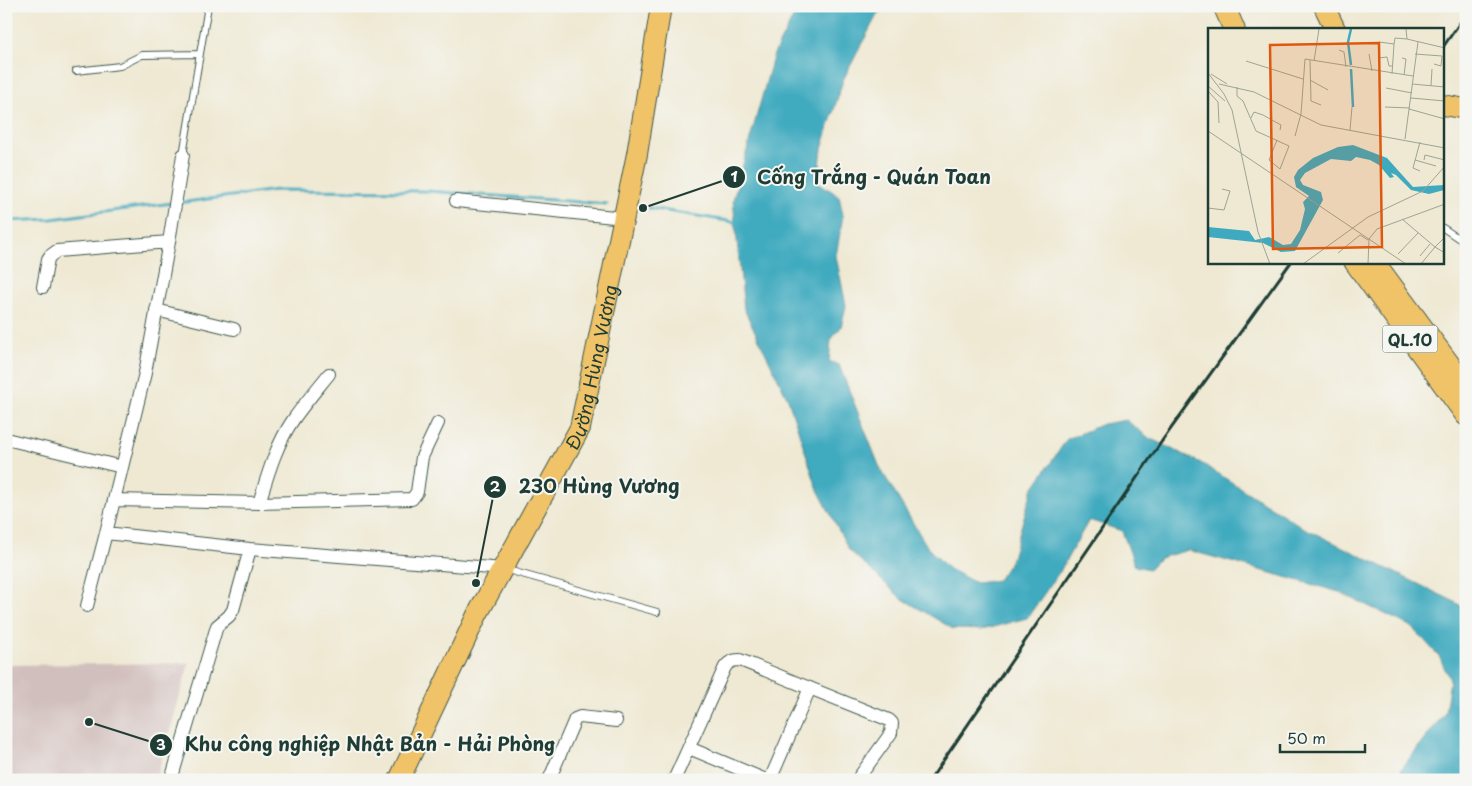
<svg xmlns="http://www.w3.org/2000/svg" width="1472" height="786" font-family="'Playpen Sans',sans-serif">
<rect width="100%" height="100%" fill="#f6f6f2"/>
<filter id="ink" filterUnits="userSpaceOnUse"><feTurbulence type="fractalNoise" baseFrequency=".02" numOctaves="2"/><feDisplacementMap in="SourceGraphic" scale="10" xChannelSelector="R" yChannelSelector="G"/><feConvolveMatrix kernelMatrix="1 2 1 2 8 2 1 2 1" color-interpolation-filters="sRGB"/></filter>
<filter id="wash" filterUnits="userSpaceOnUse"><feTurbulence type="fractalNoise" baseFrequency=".0096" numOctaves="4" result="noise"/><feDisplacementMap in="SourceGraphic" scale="20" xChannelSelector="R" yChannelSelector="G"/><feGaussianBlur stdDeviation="1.12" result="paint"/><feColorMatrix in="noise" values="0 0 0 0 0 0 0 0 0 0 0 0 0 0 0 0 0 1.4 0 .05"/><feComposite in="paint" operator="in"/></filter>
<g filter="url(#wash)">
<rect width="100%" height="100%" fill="#efe9d3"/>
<path fill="#d1bfbd" d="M189 663 156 780H6V665Z"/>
<path fill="#3faabf" stroke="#2f747a" d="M799 6H888L877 15 843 80 822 149 818 182 839 196 843 215 836 256 846 306 841 327 831 340 829 361 839 365 880 468 928 548 949 569 976 583 998 580 1011 561 1032 490 1067 439 1103 424 1126 420 1149 438 1201 463 1304 528 1455 602 1466 609V780H1398L1402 768 1445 713 1450 680 1439 656 1412 627 1339 592 1188 550 1160 558 1149 569 1135 566 1122 531 1089 520 1060 571 1027 618 982 630 953 629 901 598 849 550 817 488 788 399 744 309 733 200 774 54Z"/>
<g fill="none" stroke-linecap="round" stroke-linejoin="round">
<path stroke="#3faabf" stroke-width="3" d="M178 203 277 190 428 191 607 204
M649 208 740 223
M6 221 51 219 172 203"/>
</g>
</g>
<g filter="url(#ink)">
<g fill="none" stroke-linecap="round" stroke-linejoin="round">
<g stroke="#3e574c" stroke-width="8">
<path id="service" d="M76 71 120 66 142 55 200 54
M183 155 208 6
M1443 228 1461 240 1466 248
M504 569 657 612"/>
</g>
<g stroke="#3e574c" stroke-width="14">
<path id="minor" d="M183 155 169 242 145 373 106 533 250 549 504 569
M456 201 624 218
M43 287 48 259 50 256 57 251 169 242
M156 310 234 329
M6 439 122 467
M114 500 259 503 412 499 417 492 422 457 438 423
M259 503C268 474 276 445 293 420 304 404 317 389 329 374
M87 606 106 533
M689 748 766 780
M171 780 217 626 229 616 233 610 250 549
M549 780 575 719 580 717 616 721
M674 780 725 667C730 661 733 660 740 660L889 720 892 723 891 733 857 780
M770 780 810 688"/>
</g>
<g stroke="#3e574c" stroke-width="22">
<g id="primary">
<path d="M1324 6 1335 29"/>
<path d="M1443 105 1466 109"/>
<path id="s1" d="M399 780 477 615 580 428 637 154 661 6"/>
</g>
</g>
<g stroke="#3e574c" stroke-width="23">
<path id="trunk" d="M1224 6 1234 29
M1355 262 1466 415
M1374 262 1466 387"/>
</g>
<use href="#service" stroke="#fff" stroke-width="6"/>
<use href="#minor" stroke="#fff" stroke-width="12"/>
<use href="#primary" stroke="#f0c369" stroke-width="20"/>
<use href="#trunk" stroke="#f0c369" stroke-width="21"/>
<path stroke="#1f3d34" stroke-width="3" d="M1443 47 1466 14
M930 780 1162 441 1291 262"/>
</g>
</g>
<g text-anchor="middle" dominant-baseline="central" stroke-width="4" stroke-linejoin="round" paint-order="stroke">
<rect fill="#f6f6f2" stroke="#60746d" stroke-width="1" x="1382.5" y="325.5" width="55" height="27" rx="4"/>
<g font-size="16" font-weight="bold" fill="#1f3d34">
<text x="1410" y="339">QL.10</text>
</g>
<g font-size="18" fill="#1f3d34" stroke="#f6f6f2">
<text stroke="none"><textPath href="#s1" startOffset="458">Đường Hùng Vương</textPath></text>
</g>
</g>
<g transform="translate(1208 28)">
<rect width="236" height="236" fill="#efe9d3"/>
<path d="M145 117 179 130 205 159 236 157V162L221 166 203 162 188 147 183 145 186 149 182 150 171 137 162 132 148 129 143 133 123 131 97 145 92 152 95 157 113 164 115 172 87 223 73 224 55 215 0 209V199L41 203 47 212 61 209 75 217 83 216 92 202 97 181 95 174 101 168 88 159 86 149 90 142 105 130 130 119Z" fill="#3faabf"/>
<path fill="none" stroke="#3faabf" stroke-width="2.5" d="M143 37 140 14 143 1M143 41 145 79"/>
<path fill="none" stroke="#9ca493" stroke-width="1" d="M198 1 199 11 237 20M171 14 186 16 187 10 199 11M131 22 136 24 138 39M161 26 164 43M207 26 234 28 233 38 226 36M171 30 179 29 181 38H185M194 30 198 31 196 47M102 32 103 73 113 77M38 33 95 51M106 33 111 1M0 45 16 66 24 82 50 204 62 236M3 46 19 56M184 46 186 16M102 52 120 62M11 56 46 64 113 97 237 120M204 56 237 59M0 58 17 73M223 58 224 41M29 59V68L35 73 48 103 81 118 72 141 61 132 69 112M178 60 204 65M0 63 10 74 11 95M203 70 237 73M177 79 202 80M201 81 237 91M43 90 46 84 55 87 73 97 72 102M142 102 144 79M0 103 198 236M87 108 93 86 97 31 205 48M197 111 210 14M207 132 228 138M216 132 217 127 237 132M212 143 205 140 212 114M0 180 16 182 22 163 14 161M194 191 227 219 213 236M237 209 227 219 237 225M130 225 152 207 160 212M190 226 210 205M212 228 222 216M95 236 160 189 215 163 237 138M160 236 161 211 169 201 237 176"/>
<path fill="#de580e" fill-opacity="0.15" stroke="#de580e" stroke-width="2.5" d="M171 15 174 219 65 221 62 17Z"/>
<rect width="236" height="236" fill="none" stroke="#1f3d34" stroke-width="2.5"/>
</g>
<path fill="none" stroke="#1f3d34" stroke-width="2" d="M643 208L734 177M476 583L495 487M89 722L161 745"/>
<g fill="#1f3d34" stroke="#f6f6f2" stroke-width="2">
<circle cx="643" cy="208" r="5"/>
<circle cx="476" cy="583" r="5"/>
<circle cx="89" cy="722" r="5"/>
<circle cx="734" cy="177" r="12"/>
<circle cx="495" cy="487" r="12"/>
<circle cx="161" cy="745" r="12"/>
</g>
<g font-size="15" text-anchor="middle" font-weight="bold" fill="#fff">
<text x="734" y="182">1</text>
<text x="495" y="492">2</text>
<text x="161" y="750">3</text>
</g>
<g font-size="19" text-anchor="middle" font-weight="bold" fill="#1f3d34" stroke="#f6f6f2" stroke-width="4" stroke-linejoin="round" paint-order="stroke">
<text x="874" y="184">Cống Trắng - Quán Toan</text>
<text x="599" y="493">230 Hùng Vương</text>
<text x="370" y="751">Khu công nghiệp Nhật Bản - Hải Phòng</text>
</g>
<rect width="1472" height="786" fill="none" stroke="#f6f6f2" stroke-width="25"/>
<path d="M1280 744v8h85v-8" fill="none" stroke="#1f3d34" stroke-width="2.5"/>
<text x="1287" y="744" font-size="15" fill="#1f3d34" stroke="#f6f6f2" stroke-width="4" paint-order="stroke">50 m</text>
</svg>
